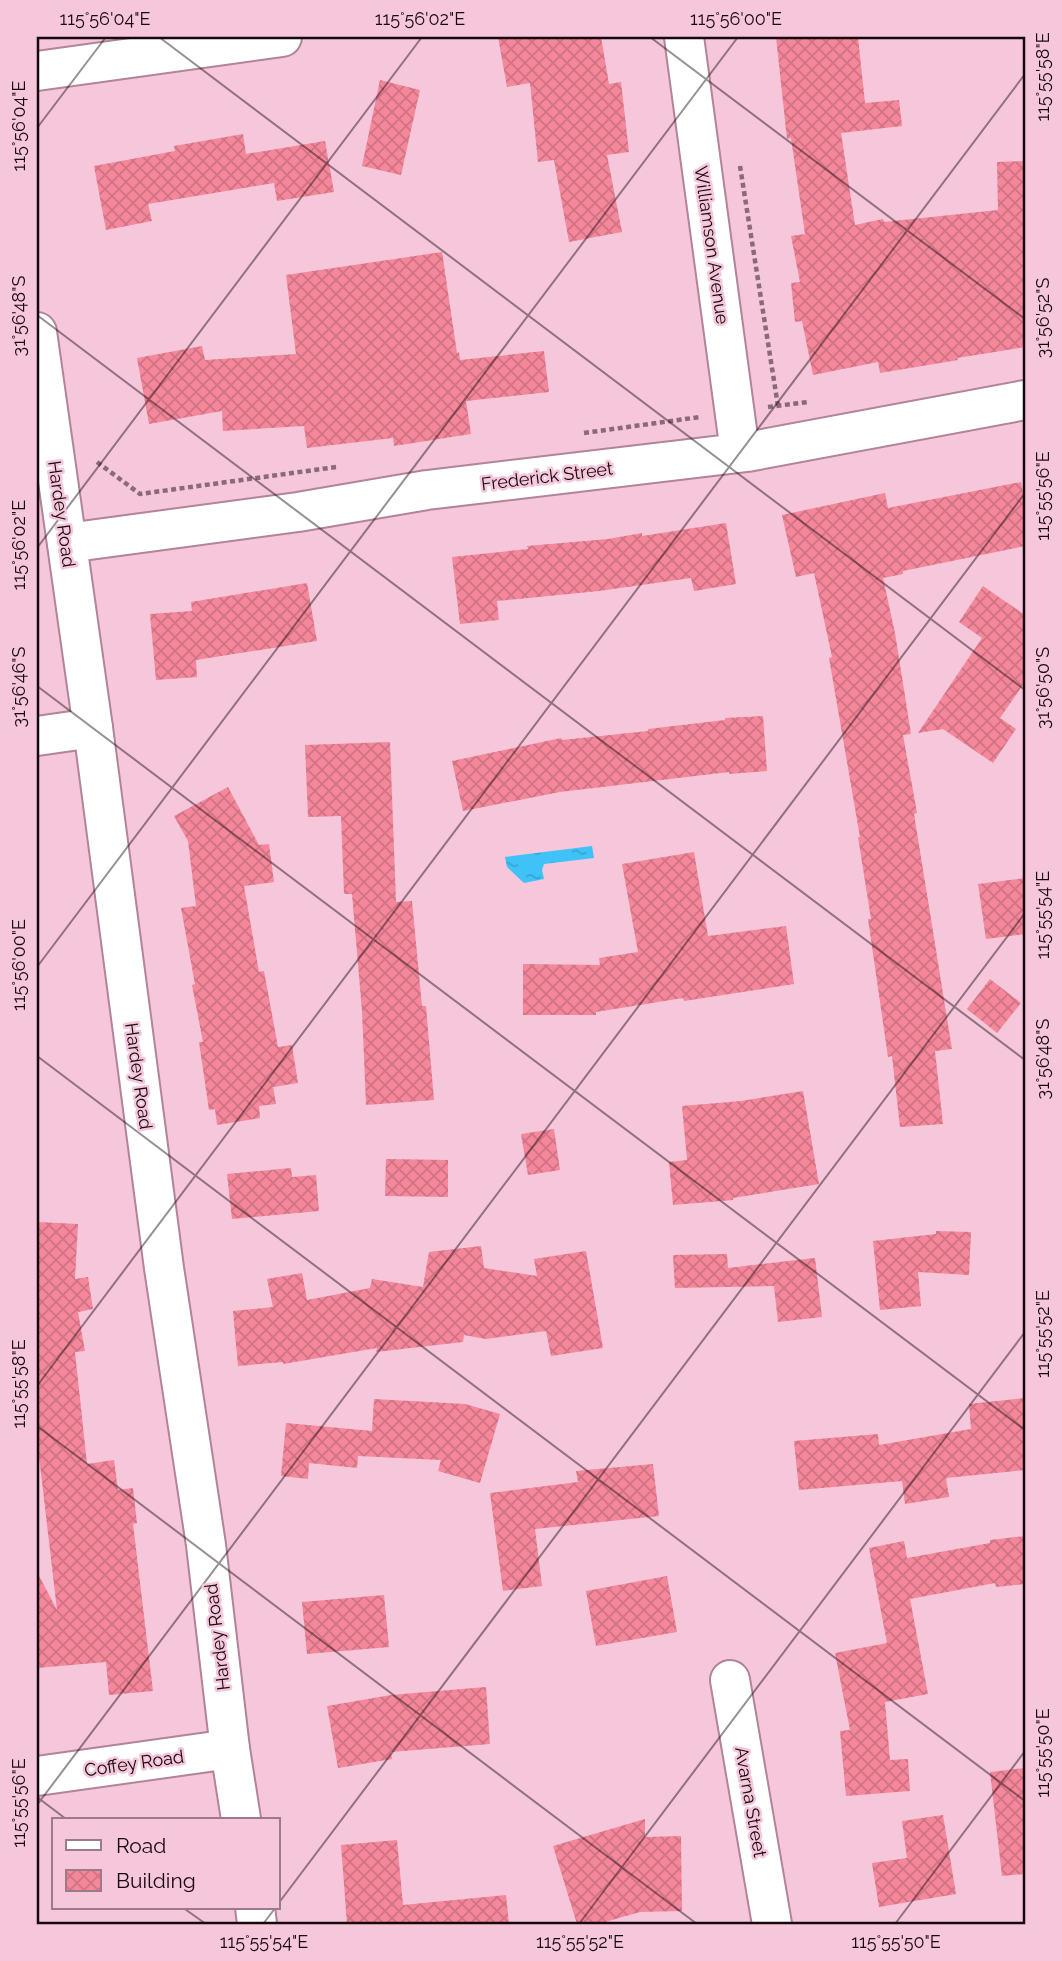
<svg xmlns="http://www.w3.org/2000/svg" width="1062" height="1961" font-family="Raleway,sans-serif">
<defs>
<pattern id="water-ripples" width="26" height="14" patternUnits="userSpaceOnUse" patternTransform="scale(1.75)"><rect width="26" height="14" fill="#3fc2f7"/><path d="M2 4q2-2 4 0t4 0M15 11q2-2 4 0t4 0" fill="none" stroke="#37a5d3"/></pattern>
<pattern id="building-cross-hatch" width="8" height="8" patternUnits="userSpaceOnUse" patternTransform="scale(1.75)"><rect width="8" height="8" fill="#f4879a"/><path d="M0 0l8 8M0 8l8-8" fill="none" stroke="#d07384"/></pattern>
</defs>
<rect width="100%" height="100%" fill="#f6c6db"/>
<path fill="url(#water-ripples)" d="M592 846 594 858 544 864 542 870 544 879 524 883 507 867 505 857Z"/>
<path fill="url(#building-cross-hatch)" d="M498 37H601L609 84 621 82 629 152 607 155 622 232 569 242 554 160 538 162 530 83 507 87Z
M776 37H858L865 103 899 100 902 126 841 133 855 225 883 219 884 222 998 210 997 162 1025 161V347L957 358 958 360 880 373 878 362 813 375 802 321 795 322 791 283 800 282 791 236 805 234 791 138 787 139Z
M380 80 420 90 401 175 362 166Z
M243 134 246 154 325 141 334 192 277 201 274 183 148 204 152 221 106 230 94 166 175 151 174 146Z
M442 252 457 353 459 352 460 360 544 351 549 392 466 401 471 434 394 446 393 438 307 448 304 426 223 431 222 411 149 424 137 358 202 346 205 360 296 354 286 275Z
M1021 482 1025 504V546L903 571V574L883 578 895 633 911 734 903 735 917 813 914 814 952 1049 935 1051 943 1124 900 1127 892 1056 888 1057 868 919H871L858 837H860L829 658 832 657 814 573 796 577 782 515 885 493 888 508Z
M726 523 736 584 694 591 691 578 599 591 497 601 499 620 460 624 452 557 528 549 527 546 608 539 642 533V536Z
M307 583 317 641 196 660 197 677 156 680 150 614 192 611 191 602Z
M983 586 1025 615V682L1000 718 1016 729 993 763 943 729 918 733 982 638 959 622Z
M763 716 767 771 729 774V772L560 792 463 811 452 761 561 738 562 740 648 731V729L725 720V718Z
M390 742 396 902 412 901 422 1006H426L434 1100 366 1105 362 1011 352 894H344L341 816 308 817 305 745Z
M228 787 259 845 269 844 274 882 244 886 259 972 264 971 278 1047 292 1045 298 1083 273 1087 276 1104 259 1106 260 1118 217 1125 215 1109 209 1110 199 1042H203L192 985 195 984 181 908 196 906 188 841 174 816Z
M694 852 708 936 786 926 794 984 684 1001 683 998 596 1012V1015H523V964L600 965 599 958 638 952 622 864Z
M1025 878V934L986 939 978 884Z
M990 979 1021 1003 997 1033 967 1009Z
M803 1091 819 1184 733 1198V1200L673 1205 669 1162 687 1160 682 1106 741 1101Z
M554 1129 560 1170 528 1175 521 1134Z
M386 1159 448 1160V1197L385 1196Z
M291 1168 292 1177 316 1175 319 1211 232 1219 227 1174Z
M37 1222 78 1224 75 1279 88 1277 93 1309 78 1312 85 1351 75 1352 87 1464 114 1460 118 1490 133 1488 137 1523 133 1524 153 1691 109 1695 106 1662 37 1668V1572L57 1610 37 1439Z
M936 1231 971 1232 969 1275 918 1272 921 1306 880 1310 873 1241 936 1234Z
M481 1246 484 1268 537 1276 534 1259 586 1251 603 1348 551 1356 546 1331 486 1339 464 1335 463 1342 376 1352 377 1348 283 1364V1362L238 1366 233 1311 273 1307 267 1279 302 1273 307 1300 370 1288 372 1279 423 1287 429 1252Z
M727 1254 728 1268 815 1258 822 1317 778 1322 774 1286 675 1288 673 1255Z
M1025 1398V1470L946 1478 949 1497 905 1504 902 1481 799 1490 794 1441 878 1434 879 1445 971 1429 969 1404Z
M374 1399 465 1404 500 1414 480 1483 438 1471 441 1460 358 1456 357 1468 309 1463 308 1479 281 1476 286 1423 372 1431Z
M653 1464 659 1516 535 1529 542 1586 503 1591 490 1493 578 1482 576 1471Z
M1025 1536V1584L996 1587 995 1583 910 1599 928 1694 885 1702 890 1760 908 1759 910 1791 846 1796 840 1731 850 1730 835 1653 887 1643 869 1548 904 1541 907 1558 990 1543V1540Z
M667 1576 677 1632 596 1646 586 1591Z
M384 1595 389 1647 307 1654 302 1602Z
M486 1687 490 1744 391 1752 392 1759 338 1768 327 1706 391 1695Z
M1025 1768V1874L1002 1876 990 1772Z
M943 1815 956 1894 879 1907 872 1863 907 1858 902 1821Z
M645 1819V1837L681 1836 682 1911 640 1912 598 1924H577L553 1846Z
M397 1840 403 1905 506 1895 509 1924H347L341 1845Z"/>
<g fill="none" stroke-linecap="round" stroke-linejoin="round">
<g stroke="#b18499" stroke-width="42">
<path id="minor" d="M684 37 740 452
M37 71 282 37
M67 543 298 512 427 490 747 452 1025 400
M37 736 93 728
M730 1680 772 1924
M37 1776 230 1749"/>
</g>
<g stroke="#b18499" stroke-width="42">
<path id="major" d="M37 332 93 728 164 1268 206 1545 230 1749 241 1819
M255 1907 257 1924"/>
</g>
<path stroke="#8a6a79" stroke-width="4.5" stroke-dasharray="5 3.5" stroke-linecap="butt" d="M740 166 778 406
M768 407 808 402
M584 433 700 417
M97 462 140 494 336 467"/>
<use href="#minor" stroke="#fff" stroke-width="38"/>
<use href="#major" stroke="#fff" stroke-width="38"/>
</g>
<path fill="none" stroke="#17080f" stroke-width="2" stroke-opacity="0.45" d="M159 37 1025 690M650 37 1025 319M37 128 106 37M37 315 1025 1060M37 548 422 37M37 686 1025 1430M37 967 738 37M37 1056 1025 1801M37 1386 1025 74M37 1426 697 1924M37 1797 66 1819M37 1805 1025 493M278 1904 1025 913M182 1907 206 1924M263 1924 276 1907M579 1924 1025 1332M895 1924 1025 1751"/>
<g text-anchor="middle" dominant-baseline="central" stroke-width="5" stroke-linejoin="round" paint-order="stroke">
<g font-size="18" fill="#17080f" stroke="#f6c6db">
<text transform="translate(712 245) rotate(82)">Williamson Avenue</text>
<text transform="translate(547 476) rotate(-7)">Frederick Street</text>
<text transform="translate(62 514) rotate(82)">Hardey Road</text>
<text transform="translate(139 1076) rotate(82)">Hardey Road</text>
<text transform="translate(217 1637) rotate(-97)">Hardey Road</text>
<text transform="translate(134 1763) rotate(-8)">Coffey Road</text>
<text transform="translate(751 1802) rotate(80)">Avarna Street</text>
</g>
</g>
<rect width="1062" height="1961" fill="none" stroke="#f6c6db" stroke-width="77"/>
<rect x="52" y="1818" width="228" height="91" fill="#f6c6db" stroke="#9d7a89" stroke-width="2"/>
<rect x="66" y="1840" width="35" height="10" fill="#ffffff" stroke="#9d7a89" stroke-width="2"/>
<text x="116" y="1853" font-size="21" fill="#17080f">Road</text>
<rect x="66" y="1870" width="35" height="21" fill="url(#building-cross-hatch)" stroke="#9d7a89" stroke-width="2"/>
<text x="116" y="1888" font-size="21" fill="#17080f">Building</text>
<rect x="38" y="38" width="986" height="1885" fill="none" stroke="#17080f" stroke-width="2.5"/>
<g font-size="18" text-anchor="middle" fill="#17080f">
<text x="105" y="25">115°56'04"E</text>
<text x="420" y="25">115°56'02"E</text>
<text x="736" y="25">115°56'00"E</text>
<text transform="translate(1043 77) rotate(-90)" y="6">115°55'58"E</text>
<text transform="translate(19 126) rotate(-90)" y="6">115°56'04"E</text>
<text transform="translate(19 316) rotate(-90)" y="6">31°56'48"S</text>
<text transform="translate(1043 318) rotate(-90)" y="6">31°56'52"S</text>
<text transform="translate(1043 496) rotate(-90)" y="6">115°55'56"E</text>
<text transform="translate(19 545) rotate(-90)" y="6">115°56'02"E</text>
<text transform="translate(19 687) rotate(-90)" y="6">31°56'46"S</text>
<text transform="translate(1043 688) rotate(-90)" y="6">31°56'50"S</text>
<text transform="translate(1043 915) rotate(-90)" y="6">115°55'54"E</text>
<text transform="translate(19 965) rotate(-90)" y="6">115°56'00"E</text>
<text transform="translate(1043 1059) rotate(-90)" y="6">31°56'48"S</text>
<text transform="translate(1043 1334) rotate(-90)" y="6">115°55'52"E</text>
<text transform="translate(19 1384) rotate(-90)" y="6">115°55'58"E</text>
<text transform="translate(1043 1753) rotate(-90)" y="6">115°55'50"E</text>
<text transform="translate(19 1803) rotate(-90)" y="6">115°55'56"E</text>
<text x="264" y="1948">115°55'54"E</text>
<text x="580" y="1948">115°55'52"E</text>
<text x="896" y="1948">115°55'50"E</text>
</g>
</svg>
